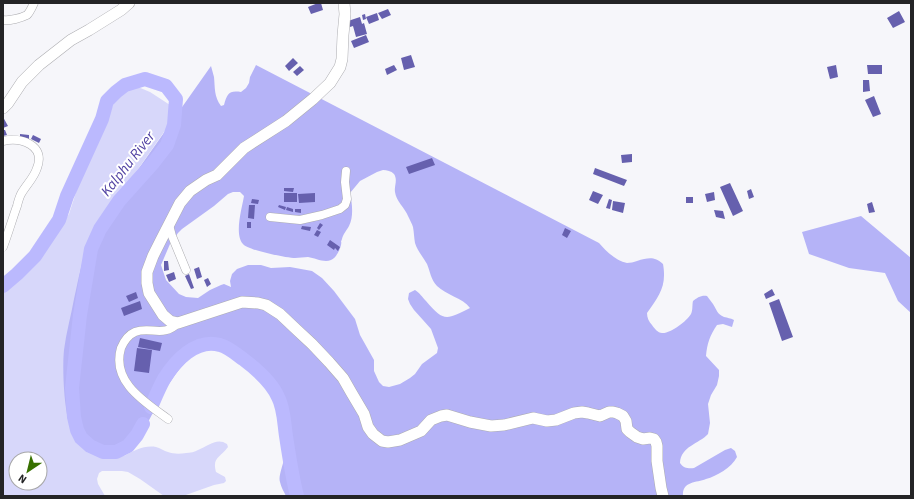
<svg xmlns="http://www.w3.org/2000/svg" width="914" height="499" font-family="'Source Sans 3',sans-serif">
<rect width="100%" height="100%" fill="#f6f6fa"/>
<path fill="#d7d7fa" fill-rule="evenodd" d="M138 87 150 92 170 105 173 119 94 232 85 254 70 425 73 434 82 445 124 456C134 451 144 445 156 447 160 448 164 451 168 452 173 454 180 454 186 453 190 453 195 452 198 450 208 446 217 437 227 444L228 447C220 458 212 457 216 472L225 477 226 481 224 483 214 485 183 496H164L140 479 128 472 122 471H102L99 473 97 479 98 484 105 496H3V291L41 255 69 214 81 177 116 98 125 89ZM16 459H40V483H16Z"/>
<path fill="#b5b3f7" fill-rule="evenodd" d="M256 65 599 243C606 251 616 261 627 263 630 263 634 262 637 261 648 258 654 256 663 264 667 286 659 296 647 313 647 318 649 322 652 325 654 328 658 333 662 333 670 334 687 321 691 314 693 310 692 305 693 301 697 298 701 295 707 296 709 299 711 301 713 304 717 310 717 314 724 317 728 318 730 318 734 320L732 327 723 324 717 325C710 335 707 344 706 356L719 370V376L717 385 711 395 708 404 710 423 708 434C699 444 681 446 680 463 683 468 689 469 694 468L725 450 731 448 735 451 737 457C731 468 717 476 706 479 696 483 682 481 683 496H286C284 492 281 487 280 482 278 477 283 465 284 459 285 448 285 436 282 425 273 393 263 380 236 360 228 354 220 347 209 347 202 347 196 353 191 357 185 363 178 370 173 378 160 396 152 417 140 436 136 443 130 449 125 455 116 459 102 457 93 453 85 450 77 441 73 434 64 418 62 369 64 350 66 333 71 316 74 299 79 277 83 252 94 232L211 66C212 70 213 73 214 77 215 87 214 97 221 106L224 105C227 94 229 90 241 92L246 88 249 83 250 77ZM383 170C387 170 391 171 394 174 398 180 394 186 395 192 396 201 405 208 408 216 410 220 412 224 413 227 414 232 414 238 415 243 417 250 423 257 427 264 430 271 431 280 437 286 446 295 463 298 470 308 446 320 444 322 426 301 422 297 420 293 415 290L409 293 408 299 410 304 414 310 423 320 431 329 438 348 437 353 422 364 415 374 410 378 400 384 389 387 383 386 379 382 374 371V360L360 335 355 319 334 291 322 278 312 271 290 267 271 268 261 265H248L237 269 232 274 230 281 231 287 224 284 221 285 210 290 198 298 186 297 179 294 166 280 161 265 170 244 178 233 182 229 214 206 228 194 233 192H240L244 196C242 208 234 234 243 244 247 250 287 258 295 258 299 258 304 257 308 257 315 258 324 263 331 260 336 258 340 250 341 245 342 240 340 244 342 239 343 234 347 230 349 226 354 216 352 203 350 193L360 181 377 172Z
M861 216 911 258V313L898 301 885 273 849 268 809 254 802 232Z"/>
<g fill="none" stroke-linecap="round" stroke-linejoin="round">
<path stroke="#bbb9fe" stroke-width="14" d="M3 286 17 274 35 256 59 220 67 196 102 119 107 101 116 92 125 85 145 79 166 86 176 99 174 125 167 145 153 163 119 201 100 229 91 249 80 315 72 388 74 417 77 430 81 438 90 446 103 452H116L128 446 137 435 143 424
M151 407C155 398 159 388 164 379 175 361 196 338 220 345 228 347 236 354 243 359 255 368 272 383 278 397 284 408 284 423 286 436 289 456 292 476 297 496"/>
</g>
<path fill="#6660ae" d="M318 3H321L323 10 311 14 308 7Z
M388 9 391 15 382 19 378 13Z
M899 11 905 22 893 28 887 18Z
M377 13 379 20 369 24 366 17Z
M365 14 366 19 363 20 362 15Z
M360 17 362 24 364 23 367 34 356 37 353 26 350 27 348 21Z
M366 35 369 42 354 48 351 41Z
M411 55 415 67 404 70 401 58Z
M293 58 298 63 289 71 285 66Z
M394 65 397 70 387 75 385 69Z
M836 65 838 77 830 79 827 67Z
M867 65H882V74H868Z
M300 66 304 70 297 76 293 72Z
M863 80H869L870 91 863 92Z
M874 96 881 114 873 117 865 100Z
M3 117 8 126 3 128Z
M3 130H5L7 135 3 136Z
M20 134 29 135V139L20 138Z
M33 135 41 139 39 143 31 139Z
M632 154V162L622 163 621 155Z
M432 158 435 165 409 174 406 167Z
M595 168 627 180 624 186 593 174Z
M730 183 743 211 733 216 720 187Z
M284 188H294L293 192 284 191Z
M751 189 754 197 749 199 747 191Z
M593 191 603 195 598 204 589 200Z
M714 192 715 200 707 202 705 194Z
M284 193H297V202H284Z
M315 193V202L299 203 298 194Z
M686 197H693V203H686Z
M252 199 259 200 258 204 251 203Z
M609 199 612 200 610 209 606 208Z
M613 201 625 203 623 213 612 210Z
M872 202 875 212 869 213 867 204Z
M249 205H255L254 219 248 218Z
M279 205 286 207 285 210 278 207Z
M287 207 293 209V212L286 210Z
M295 209H301V213L295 212Z
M714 210 723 211 725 219 716 217Z
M247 222H251V228H247Z
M320 223 323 225 319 230 317 228Z
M302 226 311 227 310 231 301 229Z
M565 228 571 231 567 238 562 235Z
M317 230 321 232 318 237 314 235Z
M330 240 340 247 338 251 335 248 334 250 327 245Z
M164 261H168L169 270 164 271Z
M199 267 202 277 197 279 194 269Z
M174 272 176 279 169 282 166 275Z
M189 274 194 288 191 289 185 276Z
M208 278 211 284 207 287 204 280Z
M772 289 775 295 766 299 764 294Z
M136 292 138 298 129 302 126 296Z
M779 299 793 337 782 341 769 303Z
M140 301 142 309 124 316 121 308Z
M140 338 162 343 160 351 138 347Z
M137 348 152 350 149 373 134 371Z"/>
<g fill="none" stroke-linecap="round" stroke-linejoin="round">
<g stroke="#adadb1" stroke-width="9">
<path id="street" d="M3 20C10 21 21 18 27 15 30 12 32 7 34 3
M3 141C21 137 46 145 37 168 34 178 26 185 21 194 19 198 18 202 17 206 12 220 8 234 3 247
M270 217 300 220 322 215 340 209 345 205 347 199 345 182 346 171
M169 225 172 236 186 270
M168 419C145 402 111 382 121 348 124 341 128 335 135 332 150 326 164 338 178 323"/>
</g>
<g stroke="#adadb1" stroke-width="12">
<path id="secondary" d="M344 3 345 14 343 35 342 59 340 67 330 83 313 99 286 121 244 148 217 175 206 180 190 191 180 203 161 240 153 256 147 272V283L149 293 163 315 170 321 178 323 242 302 258 303 266 305 280 314 298 331 312 344 329 362 343 378 351 392 364 414 368 427 373 434 382 441 388 442 400 440 421 431 431 420 441 416 447 415 470 422 491 426 504 425 533 418 547 421 556 420 574 413 582 412 588 413 600 416 609 412H613L617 413 623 416 626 421 627 429 630 432 637 437 643 439 650 438 654 439 656 442 657 446V461L661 488 663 496
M3 108 8 103 22 82 39 65 71 40 89 30 121 10 129 3"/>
</g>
<use href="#street" stroke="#fff" stroke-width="8"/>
<use href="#secondary" stroke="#fff" stroke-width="11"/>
</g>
<g text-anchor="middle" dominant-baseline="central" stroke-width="4" stroke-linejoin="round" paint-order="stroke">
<g font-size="15" font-style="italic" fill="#5142a3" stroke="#fff">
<text transform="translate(128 164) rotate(-52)">Kalphu River</text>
</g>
</g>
<rect width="914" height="499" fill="none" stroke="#242426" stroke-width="8"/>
<g transform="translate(28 471) rotate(215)"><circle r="19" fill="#ffffff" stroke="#a7a7a8"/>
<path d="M0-3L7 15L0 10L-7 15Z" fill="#377000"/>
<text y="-6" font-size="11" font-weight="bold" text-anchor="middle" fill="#242426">N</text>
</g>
</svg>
